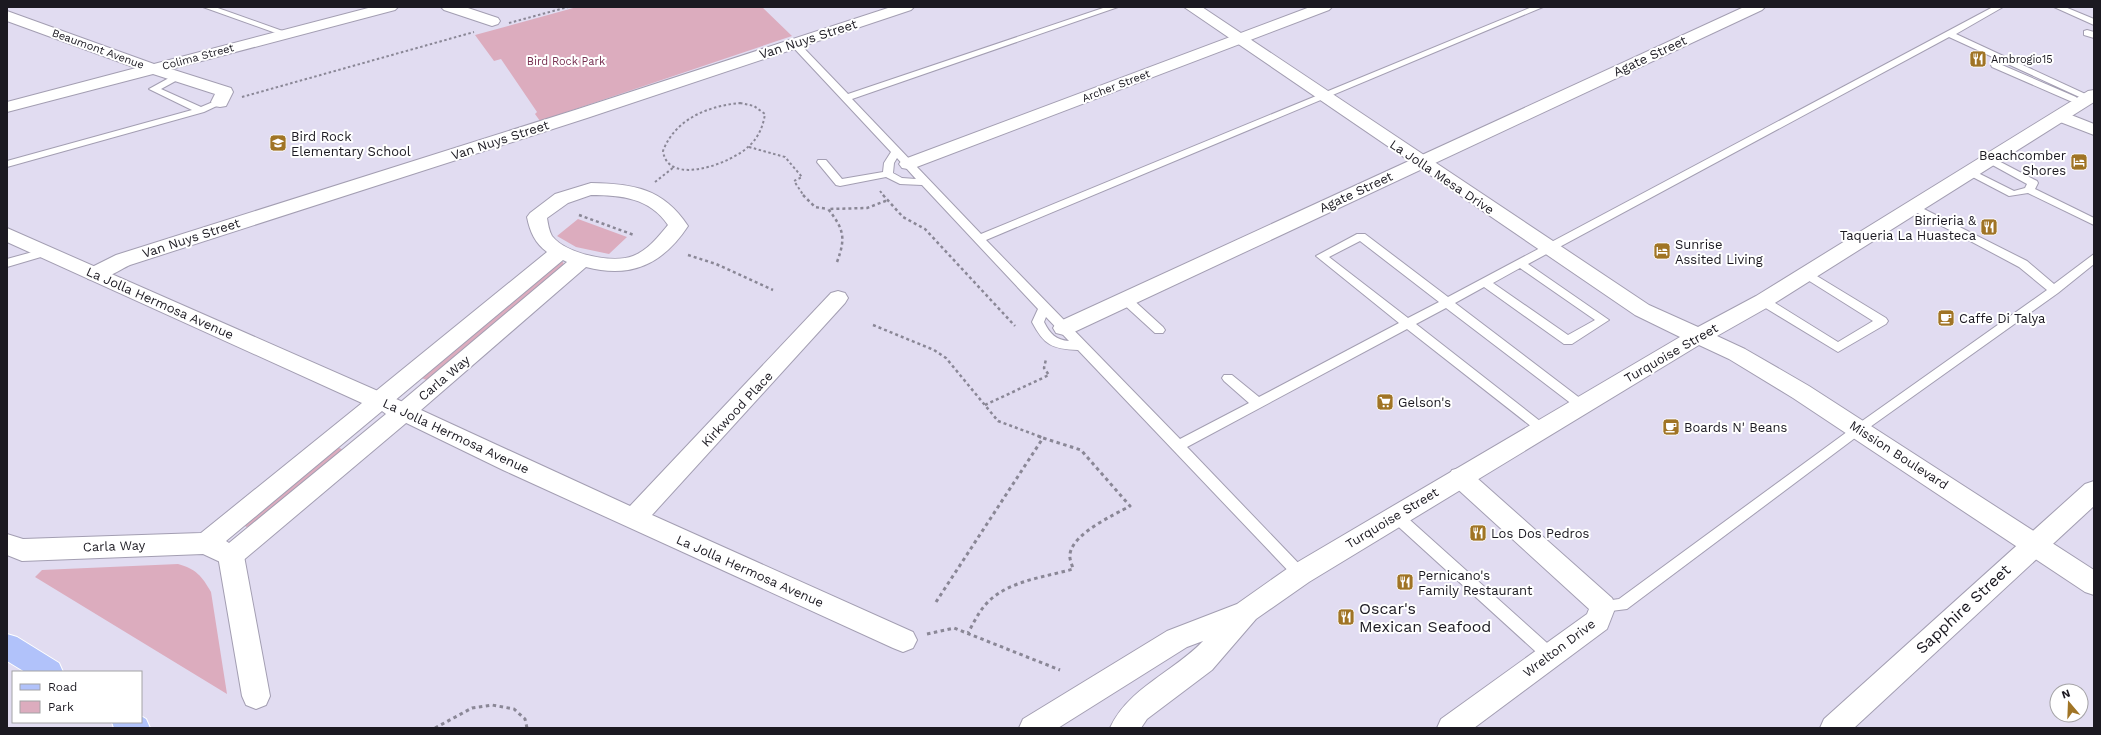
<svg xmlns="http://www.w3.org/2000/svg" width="2101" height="735" font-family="'Work Sans',sans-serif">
<rect width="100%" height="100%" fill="#e1dcf1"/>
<path fill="#dcacbe" d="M577 7H762L792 36 540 121 535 114 537 112 501 59 494 61 475 35Z
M578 219 627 237 609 254 576 247 557 236Z
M558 261 563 262 564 265 429 381 419 377Z
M336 446 345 451 255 525 246 527 243 522Z
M178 564C196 569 202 576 211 592L227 694 35 577 42 570Z"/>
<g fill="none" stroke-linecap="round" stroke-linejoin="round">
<g stroke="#a39eb2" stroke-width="2">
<path id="lane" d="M203 7H215L291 34 290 36H284Z
M1106 7H1118L852 99 981 234 1532 7H1543L986 240 1180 439 1249 403 1224 381 1222 378 1224 375H1232L1259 397 1399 323 1316 256 1357 234H1365L1448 297 1993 7H2003L1956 34 2094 98 2089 101 2086 100 1949 37 1528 264 1609 320 1572 344H1564L1484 287 1455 303 1585 402 1587 405 1585 408H1577L1446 308 1416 324 1545 425 1547 428 1545 431H1537L1407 329 1187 447 1305 570 1307 574 1305 578 1300 580 1295 578 1078 350C1052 349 1044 345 1032 322L1038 309 922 185 900 184 886 177 840 186 836 185 817 162 818 160H826L842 179 883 172 884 163 891 152 791 45V41H797L848 94ZM897 158 916 179 902 178 893 173 894 163ZM1360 241 1439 302 1408 318 1329 257ZM1520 268 1595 320 1568 335 1493 283ZM1046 317 1069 341C1056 340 1050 334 1044 322Z
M2054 7H2065L2094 19V25Z
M2087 30 2094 32V38L2084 35V31Z
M1995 62 2076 97 2078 99 2076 101H2070L1992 67 1991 65Z
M178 73 183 76 181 78 161 89 201 107 220 99 225 102 204 112 7 167V161L192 110 149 89Z
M1991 157 2037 181 2038 183 2035 189 2094 218V225L2028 193 2009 196 1965 173 1966 171H1974L2014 191 2025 188 2027 184 1987 162V158Z
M1916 205 2027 261 2054 284 2094 254V264L2058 293 1863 432 1627 609 1603 612 1598 610 1596 606 1598 602 1619 599 1855 426 2047 290 2019 267 1912 210 1911 208Z
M47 248 52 252 51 254 7 267V259Z
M1807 270 1886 318 1888 321 1886 324 1838 352 1759 304 1757 301 1759 298H1767L1838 342 1873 321 1803 277 1801 274 1803 271Z
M1125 295 1129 296 1163 327 1165 330 1163 333H1155L1121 302 1119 299Z
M1396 511 1401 512 1556 651 1558 656 1556 661 1551 663 1546 661 1391 520 1389 516 1391 512Z"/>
</g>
<g stroke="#a39eb2" stroke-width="2">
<path id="street" d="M372 7H398L395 10 171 69 231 88 233 92 226 106 220 107 214 106 211 102 215 94 153 74 7 112V102L136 68 7 21V11L154 64Z
M441 7H465L498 18 500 21 498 24 492 26 444 10Z
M891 7H914L911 10 587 118 130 265C117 271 102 283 88 279L85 274 88 269 116 255 575 110Z
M1310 7H1332L1329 10 914 168 908 169 902 168 899 164 902 160Z
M1744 7H1765L1762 10 1072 333 1064 335 1056 333 1053 328 1056 323Z
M2061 111 2094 124V135L2055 120 2052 116 2055 112Z
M591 183C634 184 663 188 688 226 663 264 631 279 586 267L421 410 630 506 831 293 838 291 845 293 848 298 845 303 652 515 913 632 917 640 913 648 903 652 893 648 503 470 396 418 393 412 396 406 567 262 563 260 387 407 379 409 371 407 368 401 371 395 547 252C535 243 530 232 527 217L530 213 555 194ZM591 195C621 195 650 198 668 225 658 237 648 250 633 256 613 264 566 254 552 236 549 231 548 224 547 218L568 203Z
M1460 468 1468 470 1612 598 1616 606 1607 629 1474 728H1437L1441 719 1587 614 1589 609 1452 484 1448 477 1452 470Z
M2094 481V506L1854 728H1820L1824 719 2085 484Z
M231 545 240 549 244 556 270 696 266 705 256 709 246 705 242 696 218 556 222 549Z"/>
</g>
<g stroke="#a39eb2" stroke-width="2">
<path id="secondary" d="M1184 7H1202L1649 305 1698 327 1756 296 2088 91 2094 90V102L1770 306 1717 336 1745 349 1809 386 2094 570V595L2085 592 1793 398 1729 359 1699 345 1309 582 1256 619 1212 670 1147 719 1141 728H1110C1128 688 1174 672 1203 641L1187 647 1058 728H1019L1023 719 1167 631 1237 604 1291 566 1680 337 1635 315Z
M7 228 412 406 415 412 412 418 240 563 231 567 203 554 22 561 7 555V534L23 539 201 533 362 403 7 242ZM382 411 386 414 229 543 226 541Z"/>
</g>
<g stroke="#fff" stroke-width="2">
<path id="primary" d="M7 634 17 637 59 663 63 672H25L7 661Z
M141 716 146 719 150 728H114L112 722H141Z"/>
</g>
<path stroke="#8a8796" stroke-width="2" stroke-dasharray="2.5 2.5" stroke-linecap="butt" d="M509 23 568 7
M242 97 474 32
M740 103 754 106 765 114C763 126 759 137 749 146 734 162 668 188 663 151 675 119 708 106 740 103Z
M749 147 785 157 802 177 794 181 804 196
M655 182 674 167
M880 191 884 196"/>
<path stroke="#8a8796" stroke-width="2.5" stroke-dasharray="3 3" stroke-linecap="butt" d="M803 195 815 207 828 209
M883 195 903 217 925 229 1015 326
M579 215 634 235
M688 255 716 264 773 290
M837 262C846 238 844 229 828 209L867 208 888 200
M873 325 934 350 946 358 998 421 1041 437
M985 405 1049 375 1044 368 1046 359"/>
<path stroke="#8a8796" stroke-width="3" stroke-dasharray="3.5 3.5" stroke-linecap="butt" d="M1038 436 1043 438
M936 602 1043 438 1081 450 1130 506C1114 515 1073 533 1070 554 1069 559 1072 564 1073 569 1046 577 1012 580 990 600 980 609 974 622 968 633
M927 634 954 628 1060 670
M435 728 472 708 492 705 514 709 525 719 527 728"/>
<use href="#lane" fill="#fff" fill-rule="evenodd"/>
<use href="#street" fill="#fff" fill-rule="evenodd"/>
<use href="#secondary" fill="#fff" fill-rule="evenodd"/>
<use href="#primary" fill="#b1c2fa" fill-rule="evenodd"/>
</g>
<defs>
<g id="restaurant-square" transform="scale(0.9)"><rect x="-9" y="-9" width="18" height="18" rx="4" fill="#a07425" stroke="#fff"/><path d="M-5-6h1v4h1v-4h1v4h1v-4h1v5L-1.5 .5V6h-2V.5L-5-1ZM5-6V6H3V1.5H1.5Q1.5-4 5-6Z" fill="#fff"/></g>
<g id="school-square" transform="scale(0.9)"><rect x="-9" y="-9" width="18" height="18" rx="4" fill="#a07425" stroke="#fff"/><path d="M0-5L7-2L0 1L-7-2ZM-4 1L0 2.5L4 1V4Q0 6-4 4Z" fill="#fff"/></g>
<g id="hotel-square" transform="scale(0.9)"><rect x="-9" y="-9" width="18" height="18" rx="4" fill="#a07425" stroke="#fff"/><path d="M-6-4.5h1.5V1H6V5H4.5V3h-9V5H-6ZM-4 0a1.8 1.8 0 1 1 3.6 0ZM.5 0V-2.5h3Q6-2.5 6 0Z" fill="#fff"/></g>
<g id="cafe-square" transform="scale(0.9)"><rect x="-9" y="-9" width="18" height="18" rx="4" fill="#a07425" stroke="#fff"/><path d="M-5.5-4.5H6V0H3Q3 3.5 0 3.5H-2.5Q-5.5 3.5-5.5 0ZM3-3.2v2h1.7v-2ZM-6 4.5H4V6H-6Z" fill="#fff"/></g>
<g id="supermarket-square" transform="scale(0.9)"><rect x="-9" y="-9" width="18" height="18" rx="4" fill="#a07425" stroke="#fff"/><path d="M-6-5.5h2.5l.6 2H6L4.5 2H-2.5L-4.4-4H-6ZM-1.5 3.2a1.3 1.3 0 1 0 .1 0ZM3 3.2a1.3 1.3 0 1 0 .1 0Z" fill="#fff"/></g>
</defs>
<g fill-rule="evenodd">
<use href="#restaurant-square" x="1978" y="59"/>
<use href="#school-square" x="278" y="143"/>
<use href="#hotel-square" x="2079" y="162"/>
<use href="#restaurant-square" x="1989" y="227"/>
<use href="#hotel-square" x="1662" y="251"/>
<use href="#cafe-square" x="1946" y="318"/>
<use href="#supermarket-square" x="1385" y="402"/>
<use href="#cafe-square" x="1671" y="427"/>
<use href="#restaurant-square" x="1478" y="533"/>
<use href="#restaurant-square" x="1405" y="582"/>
<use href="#restaurant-square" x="1346" y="617"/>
</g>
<g text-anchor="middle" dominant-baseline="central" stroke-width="4" stroke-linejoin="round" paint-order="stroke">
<g font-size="11" fill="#1b1921" stroke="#fff">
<text transform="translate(98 49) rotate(20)">Beaumont Avenue</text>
<text transform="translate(198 57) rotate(-15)">Colima Street</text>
<text transform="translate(1116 86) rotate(-21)">Archer Street</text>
</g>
<g font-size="11" fill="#1b1921" stroke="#fff" text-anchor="start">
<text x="1991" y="59">Ambrogio15</text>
</g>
<g font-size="11" fill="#762f50" stroke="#fff">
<text x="566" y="61">Bird Rock Park</text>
</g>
<g font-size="13" fill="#1b1921" stroke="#fff">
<text transform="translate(808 39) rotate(-18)">Van Nuys Street</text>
<text transform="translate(1650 56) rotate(-25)">Agate Street</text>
<text transform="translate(500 140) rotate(-18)">Van Nuys Street</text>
<text transform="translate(1442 177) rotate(34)">La Jolla Mesa Drive</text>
<text transform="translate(1356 192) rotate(-25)">Agate Street</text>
<text transform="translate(191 238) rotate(-18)">Van Nuys Street</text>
<text transform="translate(160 303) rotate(24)">La Jolla Hermosa Avenue</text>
<text transform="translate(1671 353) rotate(-30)">Turquoise Street</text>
<text transform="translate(444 378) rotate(-40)">Carla Way</text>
<text transform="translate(737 409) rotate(-47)">Kirkwood Place</text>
<text transform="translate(456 436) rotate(25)">La Jolla Hermosa Avenue</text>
<text transform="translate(1899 455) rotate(33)">Mission Boulevard</text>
<text transform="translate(1392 518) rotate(-31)">Turquoise Street</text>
<text transform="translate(114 546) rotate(-2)">Carla Way</text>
<text transform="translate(750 571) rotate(24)">La Jolla Hermosa Avenue</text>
<text transform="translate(1559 648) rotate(-37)">Wrelton Drive</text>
</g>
<g font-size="13" fill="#1b1921" stroke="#fff" text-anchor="start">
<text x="291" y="136">Bird Rock<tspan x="291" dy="15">Elementary School</tspan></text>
<text x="2066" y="155" text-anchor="end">Beachcomber<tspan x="2066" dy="15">Shores</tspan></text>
<text x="1976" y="220" text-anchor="end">Birrieria &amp;<tspan x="1976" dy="15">Taqueria La Huasteca</tspan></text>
<text x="1675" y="244">Sunrise<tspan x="1675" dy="15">Assited Living</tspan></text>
<text x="1959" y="318">Caffe Di Talya</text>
<text x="1398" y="402">Gelson's</text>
<text x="1684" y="427">Boards N' Beans</text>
<text x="1491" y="533">Los Dos Pedros</text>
<text x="1418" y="575">Pernicano's<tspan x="1418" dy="15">Family Restaurant</tspan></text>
</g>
<g font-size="16" fill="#1b1921" stroke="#fff" text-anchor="start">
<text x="1359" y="608">Oscar's<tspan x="1359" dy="18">Mexican Seafood</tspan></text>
</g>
<g font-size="16" fill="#1b1921" stroke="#fff">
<text transform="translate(1963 609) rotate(-43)">Sapphire Street</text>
</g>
</g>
<rect width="2101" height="735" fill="none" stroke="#1b1921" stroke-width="16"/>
<rect x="12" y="671" width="130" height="52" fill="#ffffff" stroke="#a4a3a6"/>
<rect x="20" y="684" width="20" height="6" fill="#b1c2fa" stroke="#a4a3a6"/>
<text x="48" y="691" font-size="12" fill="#1b1921">Road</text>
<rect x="20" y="701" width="20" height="12" fill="#dcacbe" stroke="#a4a3a6"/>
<text x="48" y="711" font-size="12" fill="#1b1921">Park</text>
<g transform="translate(2069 703) rotate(341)"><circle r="19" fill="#ffffff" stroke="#a4a3a6"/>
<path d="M0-3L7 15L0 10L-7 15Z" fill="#a07425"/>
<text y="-6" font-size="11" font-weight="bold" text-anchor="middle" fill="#1b1921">N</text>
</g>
</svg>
